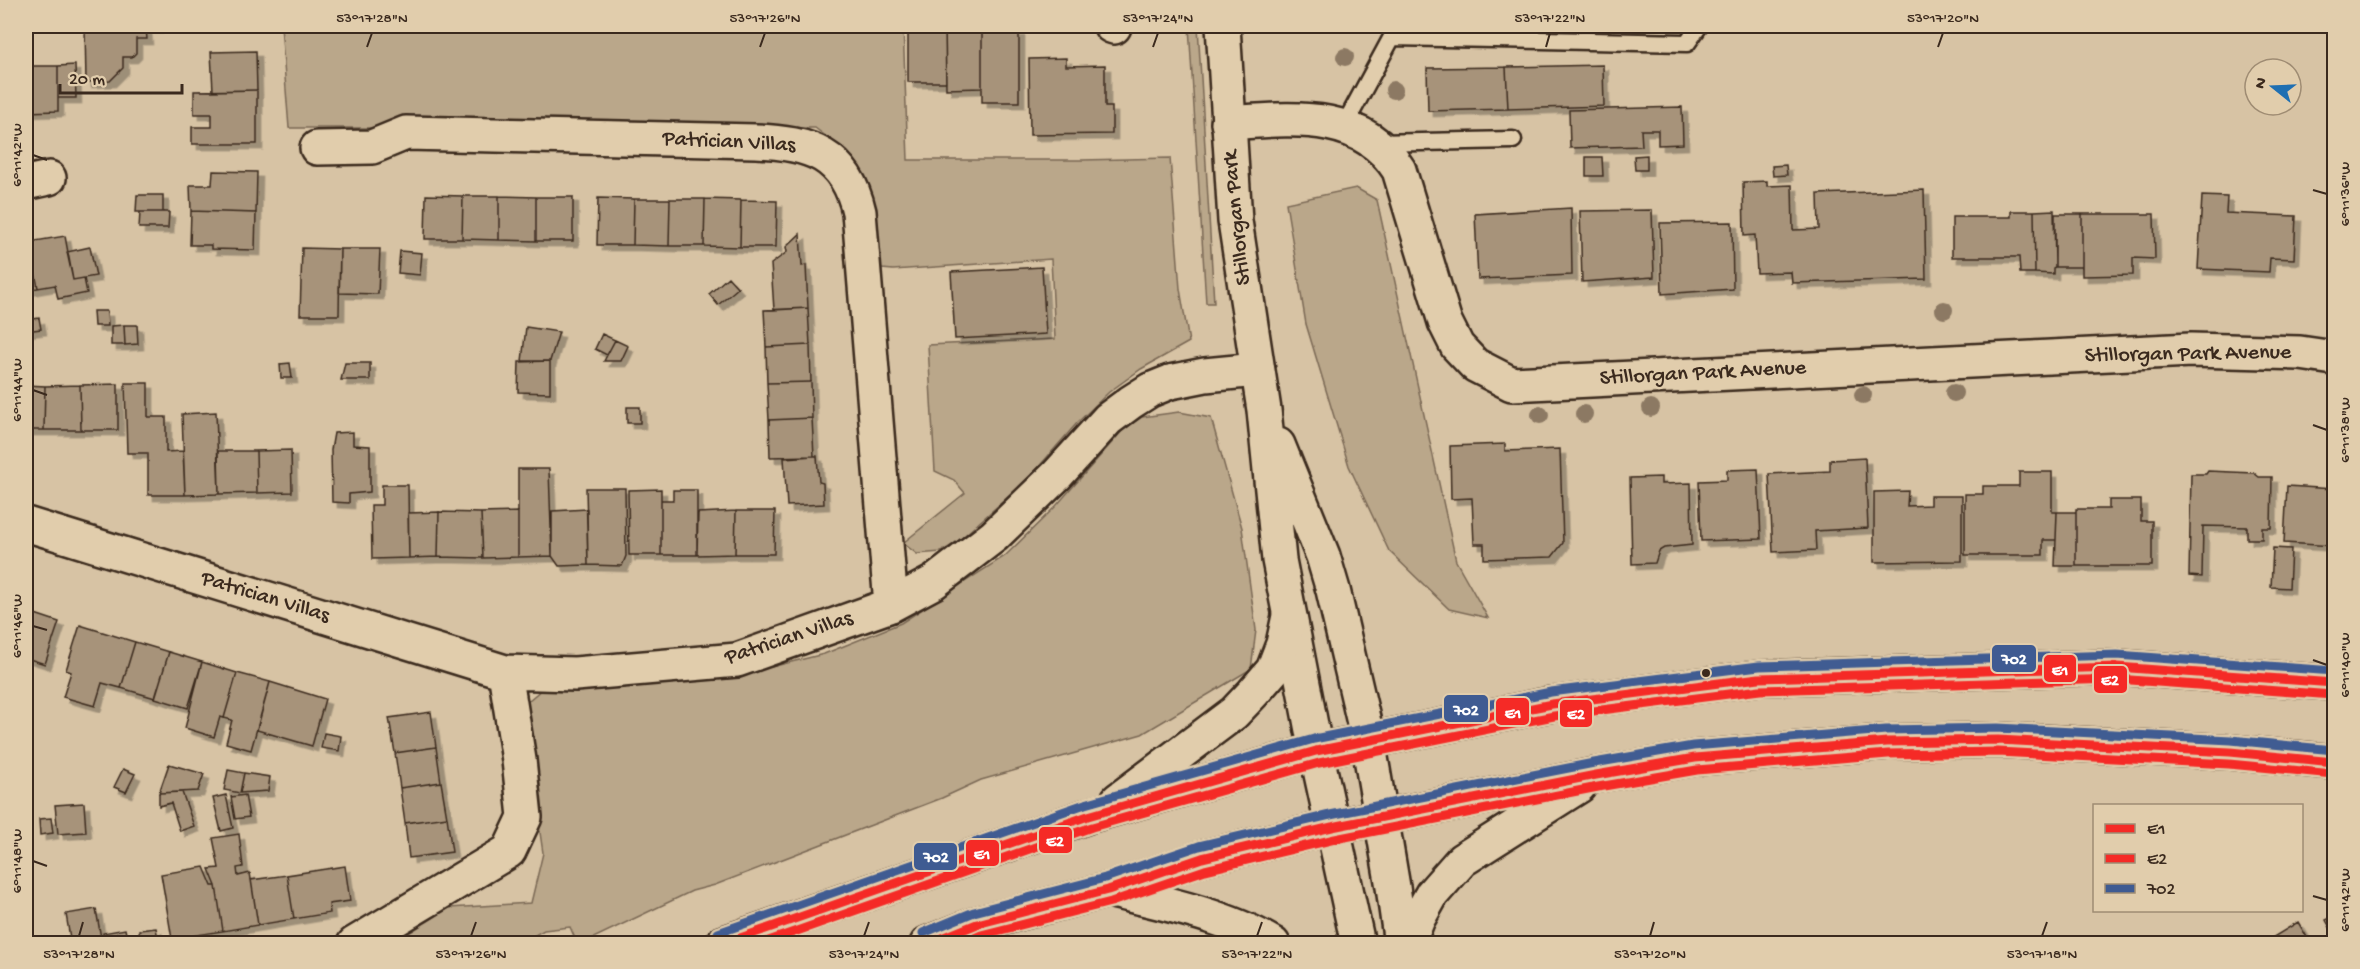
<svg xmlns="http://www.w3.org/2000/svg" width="2360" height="969" font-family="'Gochi Hand',sans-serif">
<defs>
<filter id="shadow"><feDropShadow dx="5.5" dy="5.5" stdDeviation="0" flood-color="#0004"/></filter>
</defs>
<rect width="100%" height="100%" fill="#d7c3a4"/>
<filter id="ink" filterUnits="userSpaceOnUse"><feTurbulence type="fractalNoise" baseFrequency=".0167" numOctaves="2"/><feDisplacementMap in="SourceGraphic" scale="12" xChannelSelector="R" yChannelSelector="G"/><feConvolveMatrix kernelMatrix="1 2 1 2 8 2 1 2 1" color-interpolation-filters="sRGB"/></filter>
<g filter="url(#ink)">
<path fill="#baa78a" stroke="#7a6854" stroke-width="1.5" d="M281 26H903L908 160H1082L1170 158 1180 289 1189 342 1141 369 1109 392 1077 423 1028 479 956 543 941 552 917 554 903 543 965 493 954 480 935 471 928 345 1055 339 1051 259 893 270 882 269 877 265 873 202 848 153 815 128H289Z
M1189 26H1198L1214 303H1206Z
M1356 188 1377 200 1456 561 1488 618 1449 609 1389 551 1349 466 1306 324 1286 203Z
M1179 412 1211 418 1242 528 1256 630 1251 669 1142 734 981 780 942 798 715 885 692 891 583 943H577L570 927 544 930 533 936 536 943 391 944 449 908 531 903 543 853 523 716 528 701 541 690 686 682 771 667 824 654 901 623 1005 556 1056 506 1123 430 1142 417Z"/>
<path fill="#a7937a" stroke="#3b2a1e" stroke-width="1.5" filter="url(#shadow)" d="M85 26H157V28H146L147 39H136V53L132 57H123V68L110 81 86 82Z
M908 26H945L946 82H908Z
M945 26H982V88L946 89Z
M1019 31V102H982V32Z
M256 51 257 90 213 91 211 52Z
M1066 58V66L1105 65V107H1112V134L1030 135 1029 59Z
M75 65 76 98H58V66Z
M1603 65 1604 106 1508 109 1506 67Z
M26 66H58V111L26 112Z
M1506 67 1508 109 1428 111 1427 68Z
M257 90V144H192V127H212V114H194V91Z
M1682 107 1683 144 1658 145V130H1641L1642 146 1570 148 1569 110Z
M1647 155V170H1635L1634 156Z
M1586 157H1602L1603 176H1586Z
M1786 165 1787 175 1773 176 1772 166Z
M213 171 257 172 256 213 191 211 190 185H212Z
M1767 181V186L1792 185 1793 230 1819 229 1818 194 1924 190 1926 279 1792 283 1791 272 1757 273 1755 235 1744 236 1743 182Z
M137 195H163V212H136Z
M426 195 463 196 462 239H425Z
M463 196H499V240L462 239Z
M499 196 536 197V241L499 240Z
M2202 196 2227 197 2226 213 2296 216 2294 259 2270 258 2269 272 2198 269Z
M536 197H573V241H536Z
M598 198 634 199 633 245H597Z
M634 199H670L669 246 633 245Z
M670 199H705L704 246H669Z
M705 199 741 200 740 247 704 246Z
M741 200 777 201 776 247H740Z
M1571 208 1572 275 1478 279 1475 214Z
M1652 210 1654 277 1582 282 1580 211Z
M2054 210 2055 267 2053 268V274L2035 273 2034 211Z
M191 211 256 213 255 250 211 249V245H190Z
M2011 211H2034L2035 273H2020L2019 257H1952V217H2011Z
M140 212H169L168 228H139Z
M2055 214H2082V267H2055Z
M2082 214H2154L2155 259 2133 258V275L2082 276Z
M1732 222 1733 289 1662 294 1660 223Z
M800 234 802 266 806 265 808 308 774 310 771 264 787 252 786 247Z
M65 236 73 280 84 278 87 293 58 299 55 285 38 288 29 242Z
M29 242 38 288 26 290V243Z
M90 247 96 276 73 280 67 252Z
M302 248 340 249 339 315H300Z
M340 249H380L378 294 339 293Z
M400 251 422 253 420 275 398 273Z
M1042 267 1046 334 955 339 951 272Z
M728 277 738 288 718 305 709 294Z
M808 308 810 345 766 347 764 310Z
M93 311H107L108 326H94Z
M39 318 41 329 26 331V320Z
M124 325 125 345H111V326Z
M124 325H137L138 344 125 345Z
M526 327 559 332 550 361H522Z
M602 334 615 340 607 355 595 349Z
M615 340 628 346 621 361H604Z
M810 345 811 382 767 383 766 347Z
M550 361V393L518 392 519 362Z
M290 363 292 378H281L280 364Z
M345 363H370V380H341Z
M811 382 812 418 769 420 767 383Z
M125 383H148V417H166V452L183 451 185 495H148V453H127Z
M118 384V430H81L80 385Z
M26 385 45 386 44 430H26Z
M80 385 81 430H44L45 386Z
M627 407H640V423H627Z
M216 412 219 494 185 495 182 414Z
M812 418 814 456 770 457 769 420Z
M353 432V445L370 446V492L349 494V503L332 502 331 450 334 433Z
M1505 444V451L1560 449 1563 543 1552 557 1484 559V544H1474L1472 498 1451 499 1450 446Z
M291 450 292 492 257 493 256 451Z
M218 451H256L257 493 219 494Z
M814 456H817L819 482 823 483 824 504 787 506 784 458Z
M1865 458 1868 528 1815 531 1816 550 1773 552 1769 474 1830 471V460Z
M518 469H549L552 556 518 557Z
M1758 469 1761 539 1701 541 1699 481 1727 480V470Z
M2208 471 2254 473 2259 477H2272L2271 528H2262V539H2247V527L2203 526 2202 577 2189 576 2191 474H2206Z
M2019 472H2052V512H2057L2056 540H2043V555H1965V494H1983V486H2019Z
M1661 477V484L1691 483 1692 545 1664 548 1659 551 1655 563 1632 564 1630 478Z
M382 485H408L409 558 372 559 371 505H382Z
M2287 486 2334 489V546L2284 543Z
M586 488H625L626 556 622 566 588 565Z
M661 489V555H629L628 490Z
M673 490H697V555H661V500H673Z
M1908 491 1907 506 1930 505V496H1962V561L1874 562V492Z
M2109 500H2141V521H2152V566H2076V509H2109Z
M587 509 588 565 559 566 552 556V511Z
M736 511 735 554 697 555 698 513Z
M736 511H775L774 554H735Z
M439 512 438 557 409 558 408 513Z
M439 512 481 513 483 558 438 557Z
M518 512V557L483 558 481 513Z
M2057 512H2076V566H2055Z
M2273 548 2291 549 2289 588 2271 587Z
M26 611 59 622 45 664 26 658Z
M80 625 135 642 121 688 102 683 95 706 63 697 71 672 66 670Z
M135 642 169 652 155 698 121 688Z
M169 652 202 662 188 708 155 698Z
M202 662 237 673 224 718 220 717 214 737 185 728Z
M237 673 270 682 251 750 226 743 232 720 224 718Z
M270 682 325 699 312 746 257 730Z
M431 712 436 747 395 753 389 718Z
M324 733 341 736 339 751 321 748Z
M436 747 441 782 400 788 395 753Z
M169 764 204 774 198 791 159 793Z
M123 769 135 774 126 792 114 787Z
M228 770 244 773 240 793 224 790Z
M244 773 270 777 268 791 240 793Z
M441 782 447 817 405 823 400 788Z
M182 792 194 826 180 831 171 803 159 806V793Z
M226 795 233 828 221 831 213 798Z
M245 795 249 817 235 819 231 797Z
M84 803 86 832 58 834 55 805Z
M447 817 452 852 409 858 405 823Z
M51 818 53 833 40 835 39 819Z
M239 834 243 867 237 868 238 876 250 873 258 925 223 931 216 886 209 869 219 868 213 838Z
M345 866 350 901 329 904 330 913 294 919 287 875Z
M204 867 212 886H216L223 931 172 939 161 874Z
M287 875 294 919 258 925 251 880Z
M96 909 102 944H71L66 914Z
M2334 916V935L2326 920Z
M2298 922 2311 944H2262Z
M156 928 159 944H141L139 930Z
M125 929 128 943 141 941V944H104L103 933Z"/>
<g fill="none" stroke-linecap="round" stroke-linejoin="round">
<g stroke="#3b2a1e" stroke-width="21">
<path id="service" d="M1344 126 1392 37 1687 43 1699 26
M1376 143 1513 140"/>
</g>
<g stroke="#3b2a1e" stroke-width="38">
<path id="minor" d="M1111 26 1114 27
M1228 123C1290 119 1361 109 1399 170L1445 322 1457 346 1475 365 1512 384 2191 350 2300 353 2334 358
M317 148 372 147 406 133 756 141C810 143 846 154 859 212L891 605
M26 183 49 178
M26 524 505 672 575 674 737 660 891 605 934 582 994 536 1057 475 1108 419 1131 402 1150 390 1170 382 1205 375 1257 370
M354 944 509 851 525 817 519 760 505 672"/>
</g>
<g stroke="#3b2a1e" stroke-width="38">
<path id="secondary" d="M1223 26 1235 221 1264 410 1279 560 1316 751 1358 944
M1278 445 1323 556 1333 590 1368 740 1393 887 1401 944"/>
</g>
<g stroke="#3b2a1e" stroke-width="38">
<path id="trunk" d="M1118 800 1234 713 1253 693 1273 670 1283 644 1289 616
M1108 890C1159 902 1228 916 1273 944
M722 944 1088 816 1316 751 1552 704 1759 678 2117 667 2334 683
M927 944 977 924 1108 890 1202 858 1332 827 1596 775 1695 758 1887 742 1998 740 2230 752 2334 762
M1408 944 1418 919 1432 894 1462 860 1579 786"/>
</g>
<use href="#service" stroke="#e1cdac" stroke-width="16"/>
<use href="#minor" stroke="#e1cdac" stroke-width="33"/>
<use href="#secondary" stroke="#e1cdac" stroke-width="33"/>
<use href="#trunk" stroke="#e1cdac" stroke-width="33"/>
<g stroke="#e1cdac" stroke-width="14">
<path id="bus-1" d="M723 944 1088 816 1316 751 1552 704 1759 678 2117 667 2334 683
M928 944 977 924 1108 890 1202 858 1332 827 1596 775 1695 758 1887 742 1998 740 2230 752 2334 762"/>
</g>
<g stroke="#e1cdac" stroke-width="14">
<path id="bus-2" d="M760 944 1092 827 1319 763 1554 716 1760 690 2117 679 2333 695
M961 944 981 935 1111 902 1205 870 1335 839 1598 787 1697 770 1888 754 1998 752 2229 764 2333 774"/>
</g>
<g stroke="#e1cdac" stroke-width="14">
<path id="bus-3" d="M718 933 1085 804 1314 739 1551 692 1759 666 2117 655 2334 671
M923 933 974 912 1105 878 1199 846 1330 815 1594 763 1693 746 1886 730 1998 728 2231 740 2334 750"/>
</g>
<use href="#bus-1" stroke="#f52a26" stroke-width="9"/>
<use href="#bus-2" stroke="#f52a26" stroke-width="9"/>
<use href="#bus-3" stroke="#3f5b92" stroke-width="9"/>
</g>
<g fill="#8c7963">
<circle cx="1345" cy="57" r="9"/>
<circle cx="1394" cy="90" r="9"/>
<circle cx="1944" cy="310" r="9"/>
<circle cx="1954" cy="393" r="9"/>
<circle cx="1863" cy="395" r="9"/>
<circle cx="1651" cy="408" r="9"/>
<circle cx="1584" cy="414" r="9"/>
<circle cx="1540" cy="415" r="9"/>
</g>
</g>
<path fill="none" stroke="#3b2a1e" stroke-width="2" d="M367 47 372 33M760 47 765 33M1153 47 1158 33M1546 47 1550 33M1938 47 1943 33M33 155 47 160M2313 190 2327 194M33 390 47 395M2313 425 2327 430M33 626 47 630M2313 660 2327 665M33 861 47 866M2313 896 2327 900M79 936 83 922M471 936 476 922M864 936 869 922M1257 936 1262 922M1650 936 1654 922M2042 936 2047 922"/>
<circle fill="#3b2a1e" stroke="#e1cdac" stroke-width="2" cx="1706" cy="673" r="5"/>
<g text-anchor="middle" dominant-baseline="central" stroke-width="4.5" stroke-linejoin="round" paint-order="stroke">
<g font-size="22" fill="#3b2a1e" stroke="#e1cdac">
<text transform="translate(729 143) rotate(3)">Patrician Villas</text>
<text transform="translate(1238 218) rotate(-96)">Stillorgan Park</text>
<text transform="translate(2188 355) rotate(-1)">Stillorgan Park Avenue</text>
<text transform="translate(1703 374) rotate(-3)">Stillorgan Park Avenue</text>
<text transform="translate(265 598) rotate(17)">Patrician Villas</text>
<text transform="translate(789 639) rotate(-18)">Patrician Villas</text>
</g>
</g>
<g stroke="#e1cdac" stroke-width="2">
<rect x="1991" y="644" width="46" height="29" rx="6" fill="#3f5b92"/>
<rect x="2043" y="654" width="34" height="29" rx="6" fill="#f52a26"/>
<rect x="2093" y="665" width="35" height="29" rx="6" fill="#f52a26"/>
<rect x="1443" y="694" width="46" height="29" rx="6" fill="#3f5b92"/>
<rect x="1495" y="697" width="35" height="29" rx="6" fill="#f52a26"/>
<rect x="1559" y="699" width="34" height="29" rx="6" fill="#f52a26"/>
<rect x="1038" y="826" width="35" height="28" rx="6" fill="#f52a26"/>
<rect x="965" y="839" width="35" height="28" rx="6" fill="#f52a26"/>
<rect x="913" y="842" width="45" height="29" rx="6" fill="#3f5b92"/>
</g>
<g font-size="16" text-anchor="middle" font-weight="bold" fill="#fff">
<text x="2014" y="664">702</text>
<text x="2060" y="675">E1</text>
<text x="2110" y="685">E2</text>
<text x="1466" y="715">702</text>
<text x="1513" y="718">E1</text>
<text x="1576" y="719">E2</text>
<text x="1055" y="846">E2</text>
<text x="982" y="859">E1</text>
<text x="936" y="862">702</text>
</g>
<rect width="2360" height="969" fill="none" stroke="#e1cdac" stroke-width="66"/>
<rect x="2093" y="804" width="210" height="108" fill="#e1cdac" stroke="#9f8c73" stroke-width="1.5"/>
<rect x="2105" y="824" width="30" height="9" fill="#f52a26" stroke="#9f8c73" stroke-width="1.5"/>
<text x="2147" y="834" font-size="18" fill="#3b2a1e">E1</text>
<rect x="2105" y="854" width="30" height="9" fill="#f52a26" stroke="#9f8c73" stroke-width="1.5"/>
<text x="2147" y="864" font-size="18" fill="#3b2a1e">E2</text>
<rect x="2105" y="884" width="30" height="9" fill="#3f5b92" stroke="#9f8c73" stroke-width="1.5"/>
<text x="2147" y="894" font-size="18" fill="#3b2a1e">702</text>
<g transform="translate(2273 87) rotate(288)"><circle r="28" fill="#e1cdac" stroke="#9f8c73" stroke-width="1.5"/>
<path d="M0-4.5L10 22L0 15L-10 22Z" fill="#1f6fb2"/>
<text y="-9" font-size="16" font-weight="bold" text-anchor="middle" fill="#3b2a1e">N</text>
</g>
<path d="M60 84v9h122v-9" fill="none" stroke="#3b2a1e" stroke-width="3"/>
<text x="69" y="84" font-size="18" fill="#3b2a1e" stroke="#e1cdac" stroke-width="4.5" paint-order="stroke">20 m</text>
<rect x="33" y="33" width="2294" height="903" fill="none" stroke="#3b2a1e" stroke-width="2"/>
<g font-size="15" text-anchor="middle" fill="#3b2a1e">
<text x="372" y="22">53°17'28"N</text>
<text x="765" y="22">53°17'26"N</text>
<text x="1158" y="22">53°17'24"N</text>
<text x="1550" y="22">53°17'22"N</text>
<text x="1943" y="22">53°17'20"N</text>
<text transform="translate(16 155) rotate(-90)" y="5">6°11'42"W</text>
<text transform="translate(2344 194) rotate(-90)" y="5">6°11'36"W</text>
<text transform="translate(16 390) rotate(-90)" y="5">6°11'44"W</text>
<text transform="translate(2344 430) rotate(-90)" y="5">6°11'38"W</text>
<text transform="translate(16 626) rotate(-90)" y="5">6°11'46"W</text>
<text transform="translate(2344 665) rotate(-90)" y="5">6°11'40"W</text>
<text transform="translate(16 861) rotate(-90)" y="5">6°11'48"W</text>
<text transform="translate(2344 900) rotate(-90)" y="5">6°11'42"W</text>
<text x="79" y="958">53°17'28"N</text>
<text x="471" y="958">53°17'26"N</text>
<text x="864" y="958">53°17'24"N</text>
<text x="1257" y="958">53°17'22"N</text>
<text x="1650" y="958">53°17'20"N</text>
<text x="2042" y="958">53°17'18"N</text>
</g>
</svg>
